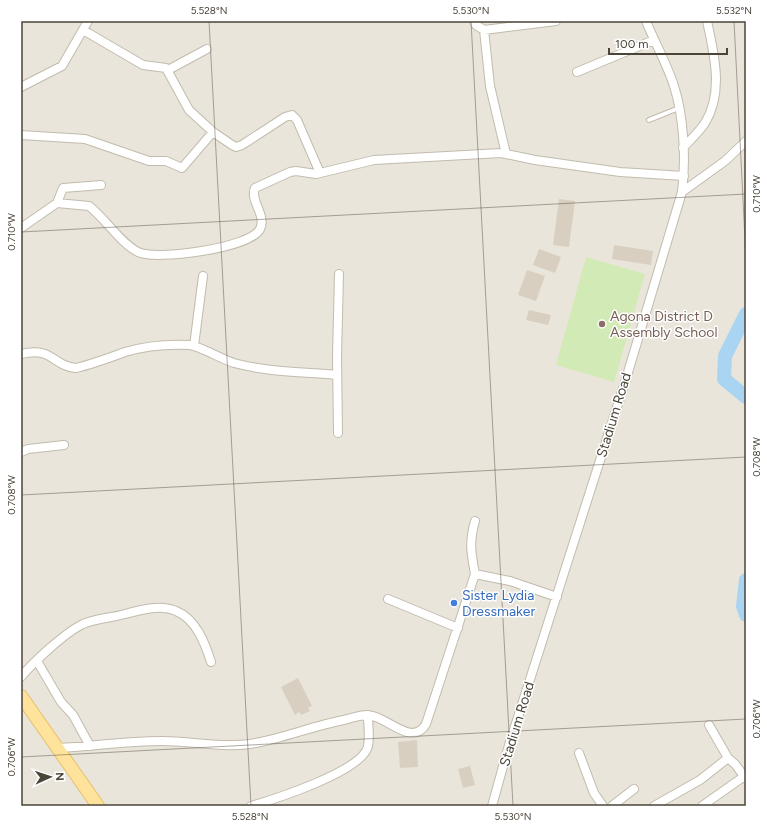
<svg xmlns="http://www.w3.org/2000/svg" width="767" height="827" font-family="Figtree,sans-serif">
<rect width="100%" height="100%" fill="#f6f3ec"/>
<path fill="#eae5da" d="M21 21H746V806H21Z"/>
<path fill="#d2eab5" d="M586 257 645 274 614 382 556 365Z"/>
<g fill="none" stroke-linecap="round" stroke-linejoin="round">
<path stroke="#a9d4f2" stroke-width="14" d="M746 314 725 356 724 379 746 397
M746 580 743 606 746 615"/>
</g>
<path fill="#d8cfc1" d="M559 199 575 201 569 247 553 245Z
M614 245 653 251 651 265 612 259Z
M539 249 561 257 555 273 533 265Z
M527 270 545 276 536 301 518 295Z
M529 310 551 315 548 325 526 320Z
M298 678 312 706 308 708 310 711 301 715 299 712 295 715 281 687Z
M417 740 418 767 400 768 398 742Z
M470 766 475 785 463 788 458 769Z"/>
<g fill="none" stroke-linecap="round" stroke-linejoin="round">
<g stroke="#c2bbae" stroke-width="6">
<path id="lane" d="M649 120 679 108"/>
</g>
<g stroke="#c2bbae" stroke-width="10">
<path id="street" d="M474 21 476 25 484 30 556 21
M83 30 143 65 166 68 189 110 213 132 232 145 236 147 242 145 285 117 292 115 297 120 320 173
M484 30 490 86 506 154
M168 70 207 49
M577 72 654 40
M21 87 62 66 88 21
M21 135 85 139 149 161H166L182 168 213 132
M683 148C690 140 699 132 705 123 724 92 714 54 707 21
M682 192 725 161 746 141
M57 203 89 206C105 218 120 243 138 252 155 261 251 248 260 229 267 215 249 200 255 188L290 172 296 171 316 174 374 160 501 153 535 160 620 172 684 176
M21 228 57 203 63 188 101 185
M194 346 203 276
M21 354C53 346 52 366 76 368 93 364 109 358 125 352 145 346 169 344 189 345 200 346 221 359 234 363 267 372 303 372 337 375
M338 433 337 356 339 274
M21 452 28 449 64 445
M475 574C471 553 469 542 475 521
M388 599 458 628
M37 661 61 702 73 715 90 746
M21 677C33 662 66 632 83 624 97 618 111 618 125 614 140 610 160 604 176 611 196 619 205 643 211 662
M709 725 728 758
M59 748C93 746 128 741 162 741 192 741 220 748 250 744 282 739 312 726 344 720 351 718 360 715 368 715 387 716 412 748 426 724L475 574 510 581 557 597
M579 753 594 793 603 806
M251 806C275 799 363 771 368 746 370 737 368 725 368 715
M492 806 509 745 626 379 682 192C686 160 684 117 674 86 667 64 655 43 646 21
M612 806 634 789
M654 806 700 780 728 758 735 764 746 779
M702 806 746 775"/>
</g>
<g stroke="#e6c16a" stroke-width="14">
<path id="primary" d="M21 696 98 806"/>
</g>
<use href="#lane" stroke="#fff" stroke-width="4"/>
<use href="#street" stroke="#fff" stroke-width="8"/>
<use href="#primary" stroke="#ffe39c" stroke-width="12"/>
</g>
<path fill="none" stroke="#4b4439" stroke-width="1" stroke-opacity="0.45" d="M209 21 251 806M471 21 513 806M734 21 746 259M21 232 746 194M21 495 746 457M21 757 746 719"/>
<circle fill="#8d6e63" stroke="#fff" stroke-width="1.5" cx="602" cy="324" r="4"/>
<circle fill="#3f7fe0" stroke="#fff" stroke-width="1.5" cx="454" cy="603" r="4"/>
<g text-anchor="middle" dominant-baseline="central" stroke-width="3" stroke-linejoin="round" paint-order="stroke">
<g font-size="14" fill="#785e54" stroke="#fff" text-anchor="start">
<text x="610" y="316">Agona District D<tspan x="610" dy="16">Assembly School</tspan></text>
</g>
<g font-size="14" fill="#4b4439" stroke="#fff">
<text transform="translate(614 415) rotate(-73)">Stadium Road</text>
<text transform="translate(517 724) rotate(-73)">Stadium Road</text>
</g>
<g font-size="14" fill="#366cbe" stroke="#fff" text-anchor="start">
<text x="462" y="595">Sister Lydia<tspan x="462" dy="16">Dressmaker</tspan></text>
</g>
</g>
<rect width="767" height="827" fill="none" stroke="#ffffff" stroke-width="44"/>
<g transform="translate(50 777) rotate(87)" stroke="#ffffff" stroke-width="3" paint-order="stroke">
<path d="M0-3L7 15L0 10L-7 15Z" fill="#4b4439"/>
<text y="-6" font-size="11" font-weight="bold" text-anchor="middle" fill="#4b4439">N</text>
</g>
<path d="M609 48v6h118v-6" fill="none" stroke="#4b4439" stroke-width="2"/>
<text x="615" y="48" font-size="12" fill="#4b4439" stroke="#ffffff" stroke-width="3" paint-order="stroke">100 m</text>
<rect x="22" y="22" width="723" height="783" fill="none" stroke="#4b4439" stroke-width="1.5"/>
<g font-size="10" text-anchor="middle" fill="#4b4439">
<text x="209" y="14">5.528°N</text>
<text x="471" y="14">5.530°N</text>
<text x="734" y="14">5.532°N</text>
<text transform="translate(756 194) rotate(-90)" y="4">0.710°W</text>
<text transform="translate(11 232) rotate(-90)" y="4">0.710°W</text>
<text transform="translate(756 457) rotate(-90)" y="4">0.708°W</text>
<text transform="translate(11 495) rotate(-90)" y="4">0.708°W</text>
<text transform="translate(756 719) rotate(-90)" y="4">0.706°W</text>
<text transform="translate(11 757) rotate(-90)" y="4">0.706°W</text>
<text x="250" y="820">5.528°N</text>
<text x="513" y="820">5.530°N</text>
</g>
</svg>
